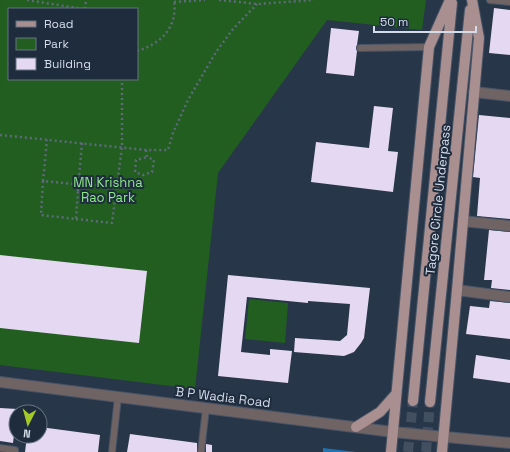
<svg xmlns="http://www.w3.org/2000/svg" width="510" height="452" font-family="'Space Grotesk',sans-serif">
<rect width="100%" height="100%" fill="#283649"/>
<path fill="#225e20" fill-rule="evenodd" d="M0 0H426L422 30 327 20 218 173 195 389 0 365ZM9 9H137V79H9Z
M249 299 288 303 285 343 245 339Z"/>
<path fill="#1f74b5" d="M323 448 356 452H323Z"/>
<path fill="#e5d8f3" d="M494 8 510 10V55L489 53Z
M331 28 359 31 357 45 356 48 357 51 354 76 326 73Z
M374 106 393 108 388 151 398 152 393 192 311 182 316 142 369 148Z
M479 115 510 118V219L477 216 480 178 473 177Z
M489 230 510 232V290L491 288 492 280H484Z
M0 255 147 271 139 343 0 328Z
M228 275 370 288 364 338 361 343 354 352 344 356 294 352 295 338 340 341 347 335 350 304 308 301V303L247 297 241 352 270 355V349L292 351 288 383 218 376Z
M490 301 510 303V339L466 334 470 306 489 308Z
M476 355 510 360V383L473 378Z
M0 408 17 409 13 443 0 441Z
M40 427 100 435 98 452H25L27 436H40Z
M130 434 197 443V452H127Z
M206 444 212 445V452H206Z"/>
<g fill="none" stroke-linecap="round" stroke-linejoin="round">
<path stroke="#424f61" stroke-width="10" stroke-dasharray="10 5" stroke-linecap="butt" d="M408 452 413 401
M426 452 430 402"/>
<g stroke="#475466" stroke-width="8">
<path id="service" d="M490 0 510 2
M360 48 429 47
M0 448 15 450V452
M112 452 118 397
M201 452 206 408"/>
</g>
<g stroke="#475466" stroke-width="12">
<path id="minor" d="M474 92 510 96
M463 221 510 226
M457 290 510 297"/>
</g>
<g stroke="#475466" stroke-width="12">
<path id="tertiary" d="M0 382 393 432 510 443"/>
</g>
<g stroke="#475466" stroke-width="12">
<path id="primary" d="M413 401 452 3
M430 402 470 10
M356 427 380 412 396 394
M391 452 429 47 450 0
M442 452 457 290 479 38 472 0"/>
</g>
<path stroke="#5e6a7b" stroke-width="2.5" stroke-dasharray="2 3" stroke-linecap="butt" d="M27 0 83 9
M219 0 257 4 314 0
M174 2 205 0
M85 9 86 0
M137 51C161 44 178 27 174 0
M0 135 146 150H168L173 133 188 100 216 52 233 29 257 4
M82 143 79 177 73 184 78 190 85 184 117 187
M146 150 147 157 154 160 152 172 143 175 135 172 136 160 147 157
M79 177 85 184
M43 181 47 140
M73 184 43 181 41 215 76 219 78 190
M76 219 112 223 122 147V79"/>
<use href="#service" stroke="#706364" stroke-width="6"/>
<use href="#minor" stroke="#706364" stroke-width="10"/>
<use href="#tertiary" stroke="#706364" stroke-width="10"/>
<use href="#primary" stroke="#aa8f90" stroke-width="10"/>
</g>
<g text-anchor="middle" dominant-baseline="central" stroke-width="4" stroke-linejoin="round" paint-order="stroke">
<g font-size="13" fill="#8de988" stroke="#1f2c3e">
<text x="108" y="182">MN Krishna<tspan x="108" dy="15">Rao Park</tspan></text>
</g>
<g font-size="13" fill="#d3dce8" stroke="#1f2c3e">
<text transform="translate(438 200) rotate(-84)">Tagore Circle Underpass</text>
<text transform="translate(223 397) rotate(7)">B P Wadia Road</text>
</g>
</g>
<rect x="8" y="8" width="130" height="72" fill="#1f2c3e" stroke="#677282"/>
<rect x="16" y="21" width="20" height="6" fill="#aa8f90" stroke="#677282"/>
<text x="44" y="28" font-size="12" fill="#d3dce8">Road</text>
<rect x="16" y="38" width="20" height="12" fill="#225e20" stroke="#677282"/>
<text x="44" y="48" font-size="12" fill="#d3dce8">Park</text>
<rect x="16" y="58" width="20" height="12" fill="#e5d8f3" stroke="#677282"/>
<text x="44" y="68" font-size="12" fill="#d3dce8">Building</text>
<g transform="translate(28 424) rotate(186)"><circle r="19" fill="#1f2c3e" stroke="#677282"/>
<path d="M0-3L7 15L0 10L-7 15Z" fill="#a2c928"/>
<text y="-6" font-size="11" font-weight="bold" text-anchor="middle" fill="#d3dce8">N</text>
</g>
<path d="M374 26v6h102v-6" fill="none" stroke="#d3dce8" stroke-width="2"/>
<text x="380" y="26" font-size="12" fill="#d3dce8" stroke="#1f2c3e" stroke-width="3" paint-order="stroke">50 m</text>
</svg>
